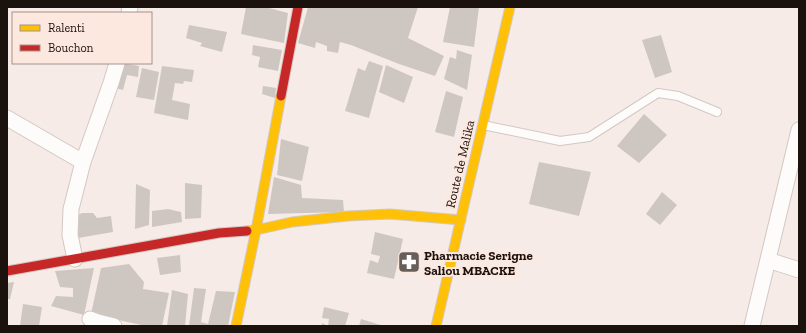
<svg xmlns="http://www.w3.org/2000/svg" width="806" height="333" font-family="'Zilla Slab',serif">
<rect width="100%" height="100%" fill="#f6ebe6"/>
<path fill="#cec7c1" d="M246 7H265L288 13 284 43 241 34Z
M308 7H418L408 38 444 56 435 76 399 64 351 45 340 42 338 53 327 51V46L316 42 315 48 298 43Z
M450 7H479L474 47 443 42Z
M189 25 227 32 222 52 200 46 202 43 186 38Z
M661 35 672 72 655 78 642 40Z
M253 45 282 50 278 71 258 67 260 57 252 55Z
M457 50 472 55 467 90 444 79 450 57 456 59Z
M369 61 383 66 369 118 345 111 358 68 365 71Z
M121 63 139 66 138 77 127 75 123 90 115 88Z
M386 65 413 77 404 103 379 92Z
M162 66 194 70 192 82 184 81 183 84 175 83 172 100 190 104 188 120 154 113Z
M142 68 159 72 154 100 136 97Z
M263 86 276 88 275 98 262 94Z
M446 91 463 97 454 137 435 132Z
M644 114 667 135 639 163 617 146Z
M281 139 309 147 302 181 277 175Z
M539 162 591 172 579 216 529 204Z
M274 177 301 185 302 198 343 200 344 212 268 214Z
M185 183 202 185 201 218 185 219Z
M136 184 150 190 149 225 135 229Z
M662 192 677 205 660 225 646 214Z
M168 209 181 212 182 222 152 227V211Z
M82 213H93L97 218 111 216 113 232 78 238 76 216Z
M375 232 403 239 394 279 367 273 370 260 378 263 380 256 371 254Z
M180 255 181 272 160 275 157 258Z
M129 264 144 282 143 289 169 293 162 326H146L91 314 101 268Z
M94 268 84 315 51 306 56 296 73 297V288L60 287 55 271Z
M14 282 10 299H7V283Z
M194 288 206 289 201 322 208 324 216 291 235 292 228 326H189Z
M172 290 188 294 185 326H167Z
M23 304 42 307 39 326H20Z
M324 307 349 313 345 326H322V323L328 326 329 319 322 318Z
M361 319 384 326H359Z"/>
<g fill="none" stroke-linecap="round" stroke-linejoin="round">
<g stroke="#d2c8c3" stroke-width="10">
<path id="lane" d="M483 125 560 141 589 137 658 93 678 96 717 112"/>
</g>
<g stroke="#d2c8c3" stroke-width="17">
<path id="street" d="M129 13 130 7
M7 118 83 162
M75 259 70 235 71 209 83 162 111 83 117 63
M768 260 799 270
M90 319 98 322 114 326
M752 326 799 130"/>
</g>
<g stroke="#d2c8c3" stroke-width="11">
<path id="slow" d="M247 231 256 230 292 222 348 216 390 214 461 220
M236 326 256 230 281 96
M436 326 510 7"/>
</g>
<g stroke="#d2c8c3" stroke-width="11">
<path id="jam" d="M281 96 298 7
M7 271 219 233 247 231"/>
</g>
<use href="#lane" stroke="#fefcfb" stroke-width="8"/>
<use href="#street" stroke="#fefcfb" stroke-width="15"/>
<use href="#slow" stroke="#ffc107" stroke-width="9"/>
<use href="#jam" stroke="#c62828" stroke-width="9"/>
</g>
<defs>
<g id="pharmacy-square" transform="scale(1.15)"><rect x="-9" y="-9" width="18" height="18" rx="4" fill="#685e5a" stroke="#fde8df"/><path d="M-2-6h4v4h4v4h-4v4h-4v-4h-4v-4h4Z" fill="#fff"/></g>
</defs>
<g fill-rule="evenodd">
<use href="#pharmacy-square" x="409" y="262"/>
</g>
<g text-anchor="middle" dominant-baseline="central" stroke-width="4" stroke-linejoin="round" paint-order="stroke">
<g font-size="13" fill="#1b120e" stroke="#fde8df">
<text transform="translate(460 164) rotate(-77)">Route de Malika</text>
</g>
<g font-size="13" font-weight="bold" fill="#1b120e" stroke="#fde8df" text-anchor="start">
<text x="424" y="255">Pharmacie Serigne<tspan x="424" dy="15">Saliou MBACKE</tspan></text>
</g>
</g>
<rect width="806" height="333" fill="none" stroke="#1b120e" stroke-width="16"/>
<rect x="12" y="12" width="140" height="52" fill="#fde8df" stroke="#a3928b"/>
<rect x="20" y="25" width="20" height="6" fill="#ffc107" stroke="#a3928b"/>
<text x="48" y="32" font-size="12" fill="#1b120e">Ralenti</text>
<rect x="20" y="45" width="20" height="6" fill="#c62828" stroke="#a3928b"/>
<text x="48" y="52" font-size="12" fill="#1b120e">Bouchon</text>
</svg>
